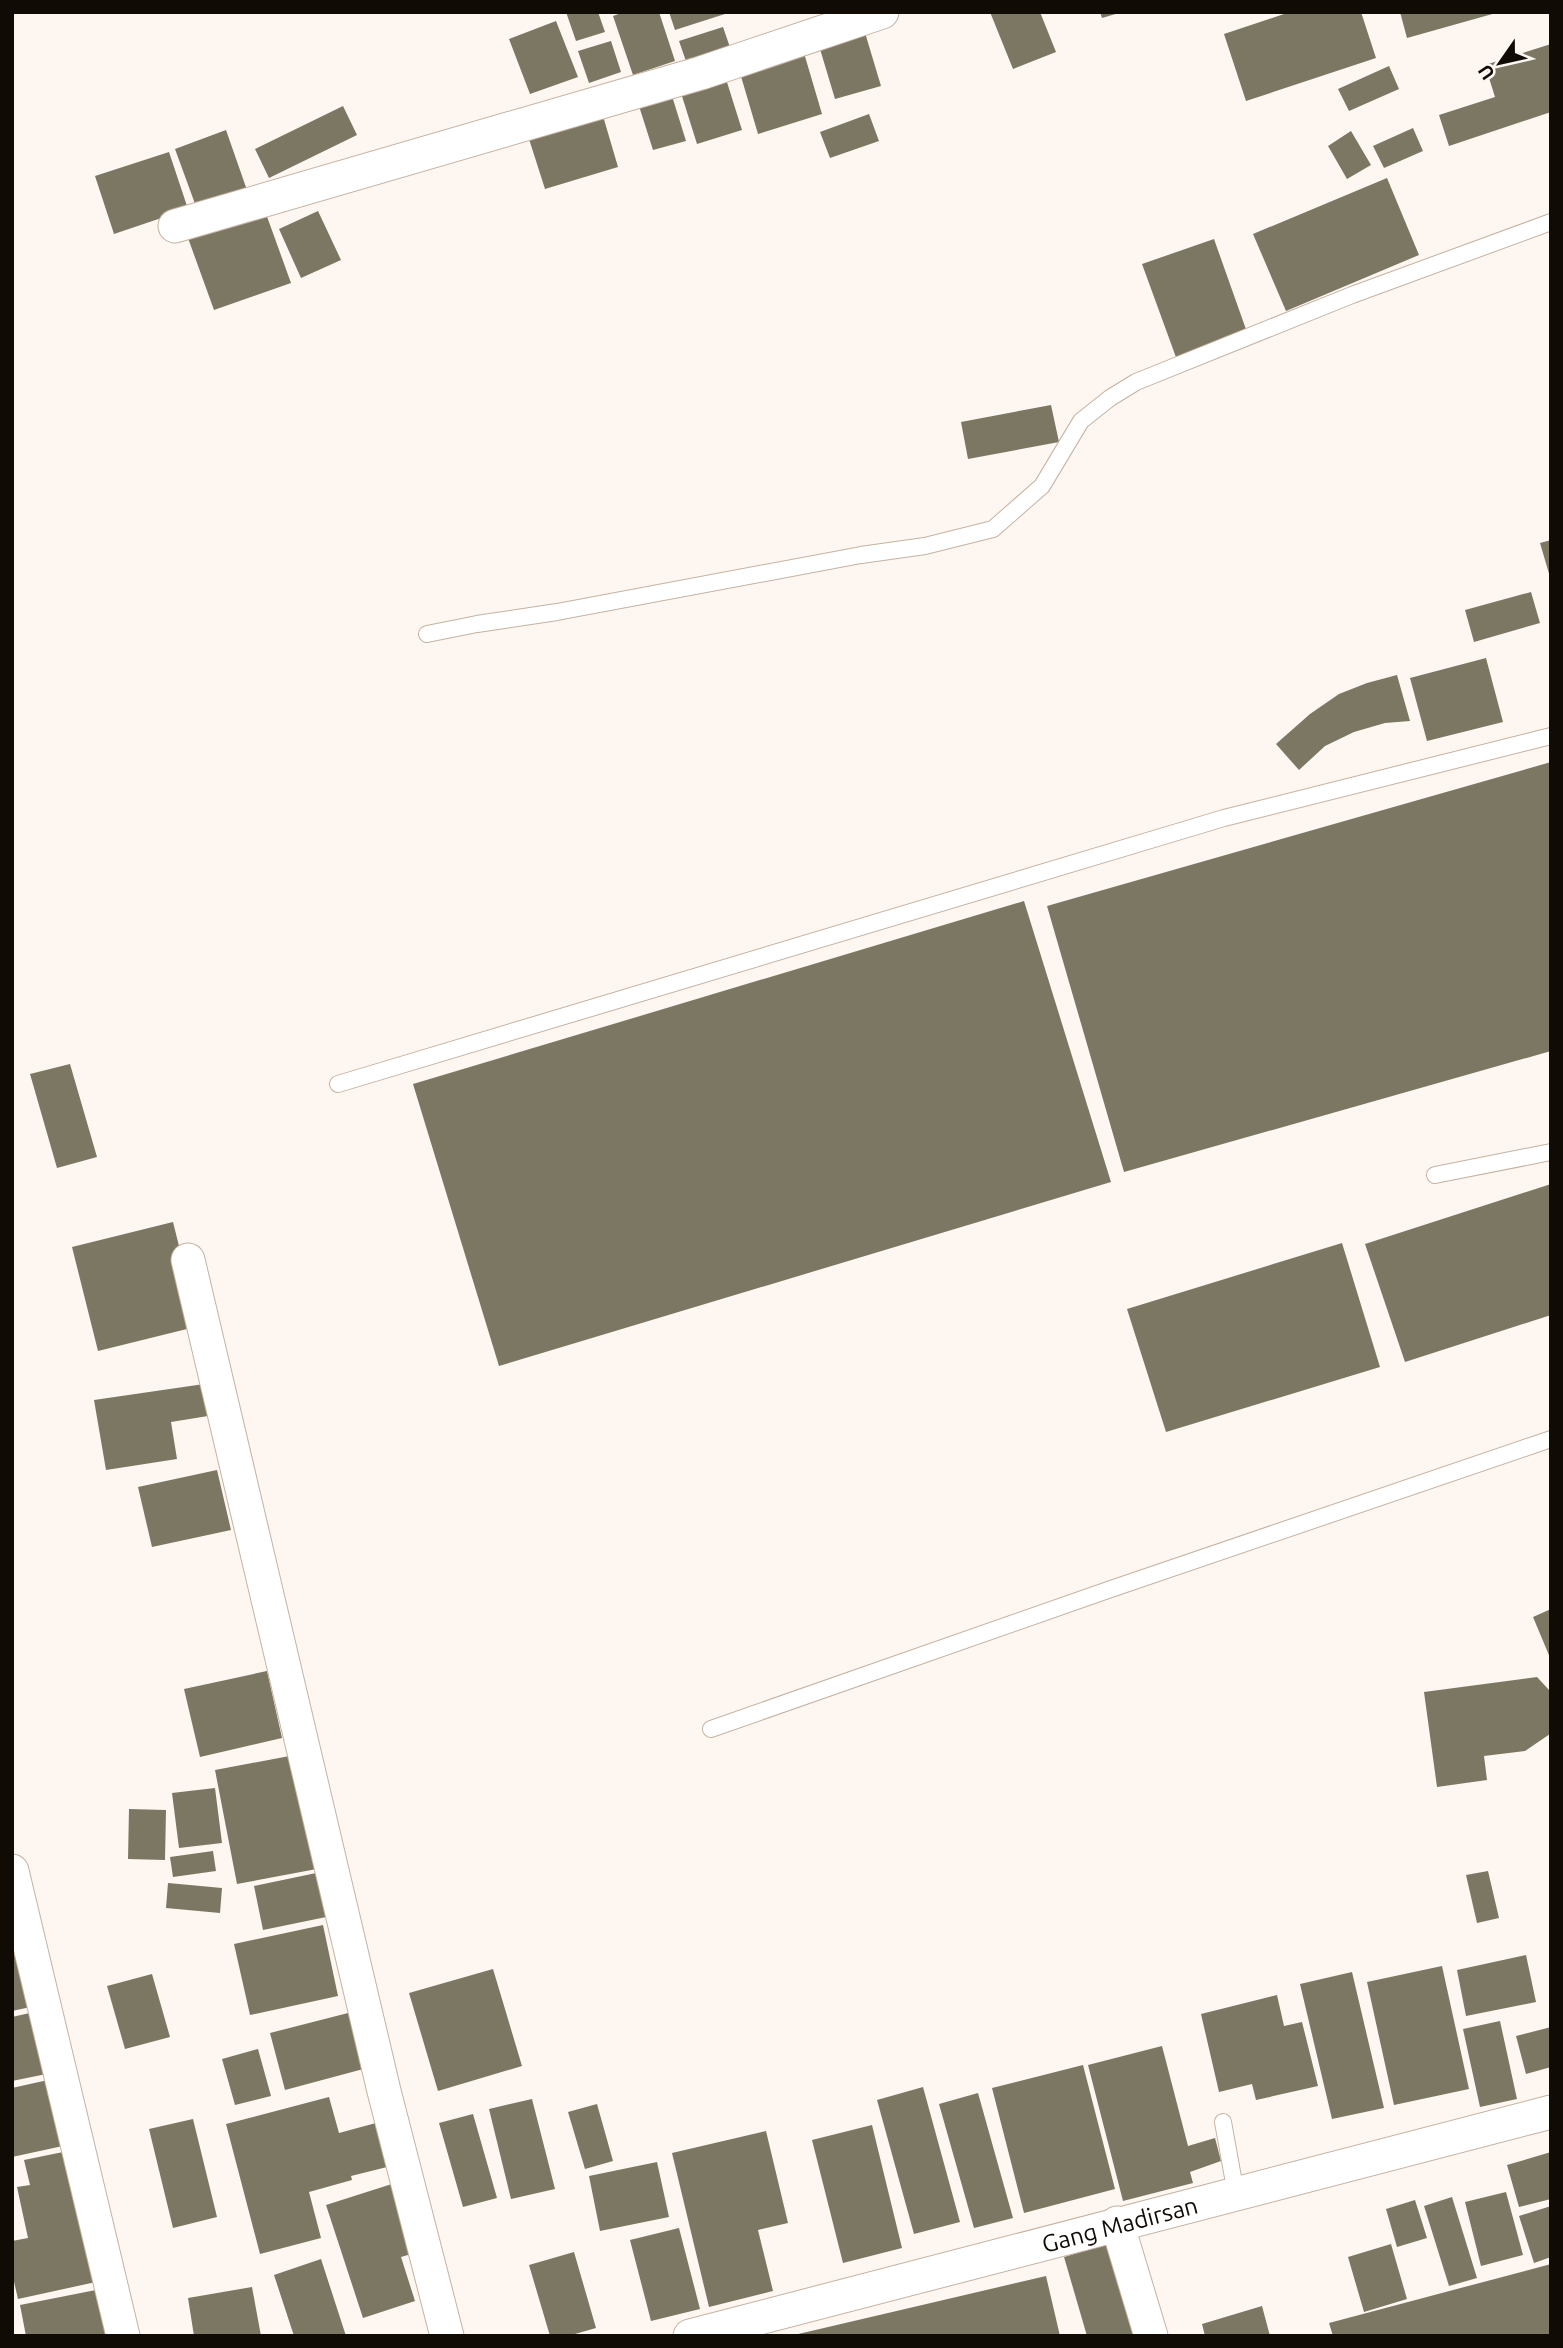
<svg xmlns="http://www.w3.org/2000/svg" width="1563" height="2348" font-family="Ubuntu,sans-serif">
<rect width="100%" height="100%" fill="#fef6f0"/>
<path fill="#7c7762" d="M566 12H598L605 32 576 41Z
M624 12H659L675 61 633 75 613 16Z
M669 12H728V13L675 30Z
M990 12H1040L1056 52 1013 69Z
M1100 12H1119V13L1102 18Z
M1290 12H1361L1376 58 1246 101 1224 34Z
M1400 12H1496V13L1407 38Z
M556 21 578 77 530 94 509 39Z
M863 26 881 86 835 99 817 39Z
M723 27 733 56 689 70 679 41Z
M611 41 621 72 589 83 578 51Z
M1551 44V112L1449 146 1439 115 1495 97 1485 65Z
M804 53 822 114 758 134 740 73Z
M1389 66 1399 89 1349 111 1338 89Z
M726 79 742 130 697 144 681 93Z
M672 96 686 141 653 150 639 106Z
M343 106 357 135 269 178 255 149Z
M869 114 879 141 830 158 820 132Z
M603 116 618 167 545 189 529 139Z
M1413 128 1423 151 1384 168 1373 146Z
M226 130 248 193 198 212 175 149Z
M1351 131 1371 165 1347 179 1328 146Z
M169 152 188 209 114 234 95 176Z
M1387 178 1419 255 1286 311 1253 234Z
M265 211 291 283 214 310 188 238Z
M318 211 341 260 301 278 279 229Z
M1214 239 1248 335 1177 360 1142 264Z
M1051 405 1059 442 968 459 961 422Z
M1551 540V577H1550L1540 543Z
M1531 592 1540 623 1474 642 1465 610Z
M1486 658 1503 722 1427 741 1410 678Z
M1397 675 1410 721 1385 723 1354 732 1325 746 1299 770 1276 744 1310 714 1339 694 1367 683Z
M1551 762V1051L1124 1172 1047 906Z
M1024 901 1111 1182 499 1366 413 1084Z
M70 1064 97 1157 57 1168 30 1074Z
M1551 1184V1315L1405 1362 1365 1244Z
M173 1222 199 1326 98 1351 72 1247Z
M1342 1243 1380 1367 1166 1432 1127 1309Z
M204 1384 208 1416 171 1422 177 1459 106 1470 94 1400Z
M217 1470 231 1530 152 1547 138 1487Z
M1551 1609V1660L1533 1617Z
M267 1671 282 1738 200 1757 184 1689Z
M1537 1677 1550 1691V1734L1525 1751 1484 1756 1487 1780 1437 1787 1424 1692Z
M300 1754 322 1868 237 1884 215 1770Z
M215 1788 222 1843 179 1848 172 1793Z
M129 1809 166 1810 165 1860 128 1859Z
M213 1851 216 1871 173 1877 170 1857Z
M1488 1871 1499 1918 1477 1923 1466 1875Z
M321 1872 331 1916 263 1930 254 1886Z
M168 1883 222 1888 220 1913 166 1908Z
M323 1925 338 1996 250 2015 234 1944Z
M12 1938 40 2005 12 2011Z
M1526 1955 1536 2002 1466 2016 1457 1970Z
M1442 1966 1469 2089 1394 2105 1367 1982Z
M493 1969 522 2066 438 2091 409 1993Z
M1352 1972 1384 2108 1332 2119 1300 1984Z
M152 1974 170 2037 125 2049 107 1986Z
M1277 1995 1284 2026 1302 2022 1318 2086 1256 2100 1252 2084 1219 2092 1201 2014Z
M43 2010 56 2072 12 2081V2017Z
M352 2012 367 2068 285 2090 270 2033Z
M1500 2021 1517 2099 1480 2107 1463 2029Z
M1551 2027V2067L1526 2074 1516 2036Z
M1162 2046 1188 2146 1215 2138 1221 2161 1190 2172 1193 2183 1123 2201 1088 2065Z
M258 2049 271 2096 235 2105 222 2059Z
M1083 2065 1115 2189 1024 2213 992 2088Z
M57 2078 72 2144 12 2157V2088Z
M923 2087 960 2222 914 2234 877 2100Z
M978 2093 1013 2218 974 2228 939 2104Z
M329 2097 339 2133 387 2120 399 2164 351 2176 352 2180 309 2192 321 2238 260 2254 226 2124Z
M532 2099 555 2189 511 2199 489 2109Z
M597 2104 613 2161 585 2169 568 2112Z
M473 2114 497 2198 463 2207 439 2123Z
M193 2119 217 2217 173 2228 149 2129Z
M872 2125 902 2248 843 2263 812 2140Z
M766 2131 788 2223 758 2230 773 2291 709 2307 672 2153Z
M68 2151 105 2280 18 2299 12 2273V2241L28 2238 17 2187 30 2185 24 2160Z
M1551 2152V2199L1519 2207 1507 2165Z
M657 2162 669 2217 600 2231 589 2176Z
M395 2183 418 2252 401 2257 415 2301 363 2318 326 2205Z
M1506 2192 1523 2255 1481 2266 1465 2202Z
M1452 2197 1477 2278 1449 2286 1424 2206Z
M1415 2200 1427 2238 1397 2247 1386 2209Z
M1551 2206V2257L1534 2263 1519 2216Z
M679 2228 700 2309 651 2321 630 2240Z
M1109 2244 1135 2336H1087L1064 2257Z
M1391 2244 1407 2299 1364 2312 1348 2257Z
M574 2252 596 2328 568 2336H550L529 2265Z
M321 2259 346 2336H294L274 2275Z
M1551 2264V2336H1333L1329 2323Z
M1046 2276 1060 2336H794V2335Z
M252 2287 261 2336H194L188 2298Z
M106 2288 115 2336H26L20 2305Z
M1262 2306 1270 2336H1205L1202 2324Z"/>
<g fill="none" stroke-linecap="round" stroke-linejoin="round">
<g stroke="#c5b2a2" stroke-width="18">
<path id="service" d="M427 634 477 624 557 612 861 555 925 546 993 529 1042 486 1081 421 1110 398 1136 382 1352 295 1551 222
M338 1084 1224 818 1551 736
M1435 1175 1551 1152
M711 1729 1108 1590 1551 1439
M1223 2122 1236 2194"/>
</g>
<g stroke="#c5b2a2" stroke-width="35">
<g id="minor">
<path d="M175 226 701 73 882 12"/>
<path d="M188 1260 384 2091 447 2336"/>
<path d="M12 1871 123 2336"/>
<path d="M1117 2223 1151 2336"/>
<path id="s1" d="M690 2336 1551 2112"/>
</g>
</g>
<use href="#service" stroke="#fff" stroke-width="16"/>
<use href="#minor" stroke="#fff" stroke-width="33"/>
</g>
<g text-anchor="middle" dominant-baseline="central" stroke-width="5" stroke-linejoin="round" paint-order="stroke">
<g font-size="24" fill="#110b06" stroke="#fef6f0">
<text stroke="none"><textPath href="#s1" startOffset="444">Gang Madirsan</textPath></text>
</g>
</g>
<rect width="1563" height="2348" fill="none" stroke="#110b06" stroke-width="28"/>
<g transform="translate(1500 63) rotate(236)" stroke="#fef6f0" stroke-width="5" paint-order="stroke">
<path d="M0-5L12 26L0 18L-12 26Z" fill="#110b06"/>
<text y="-10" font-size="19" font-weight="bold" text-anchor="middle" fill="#110b06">U</text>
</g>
</svg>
